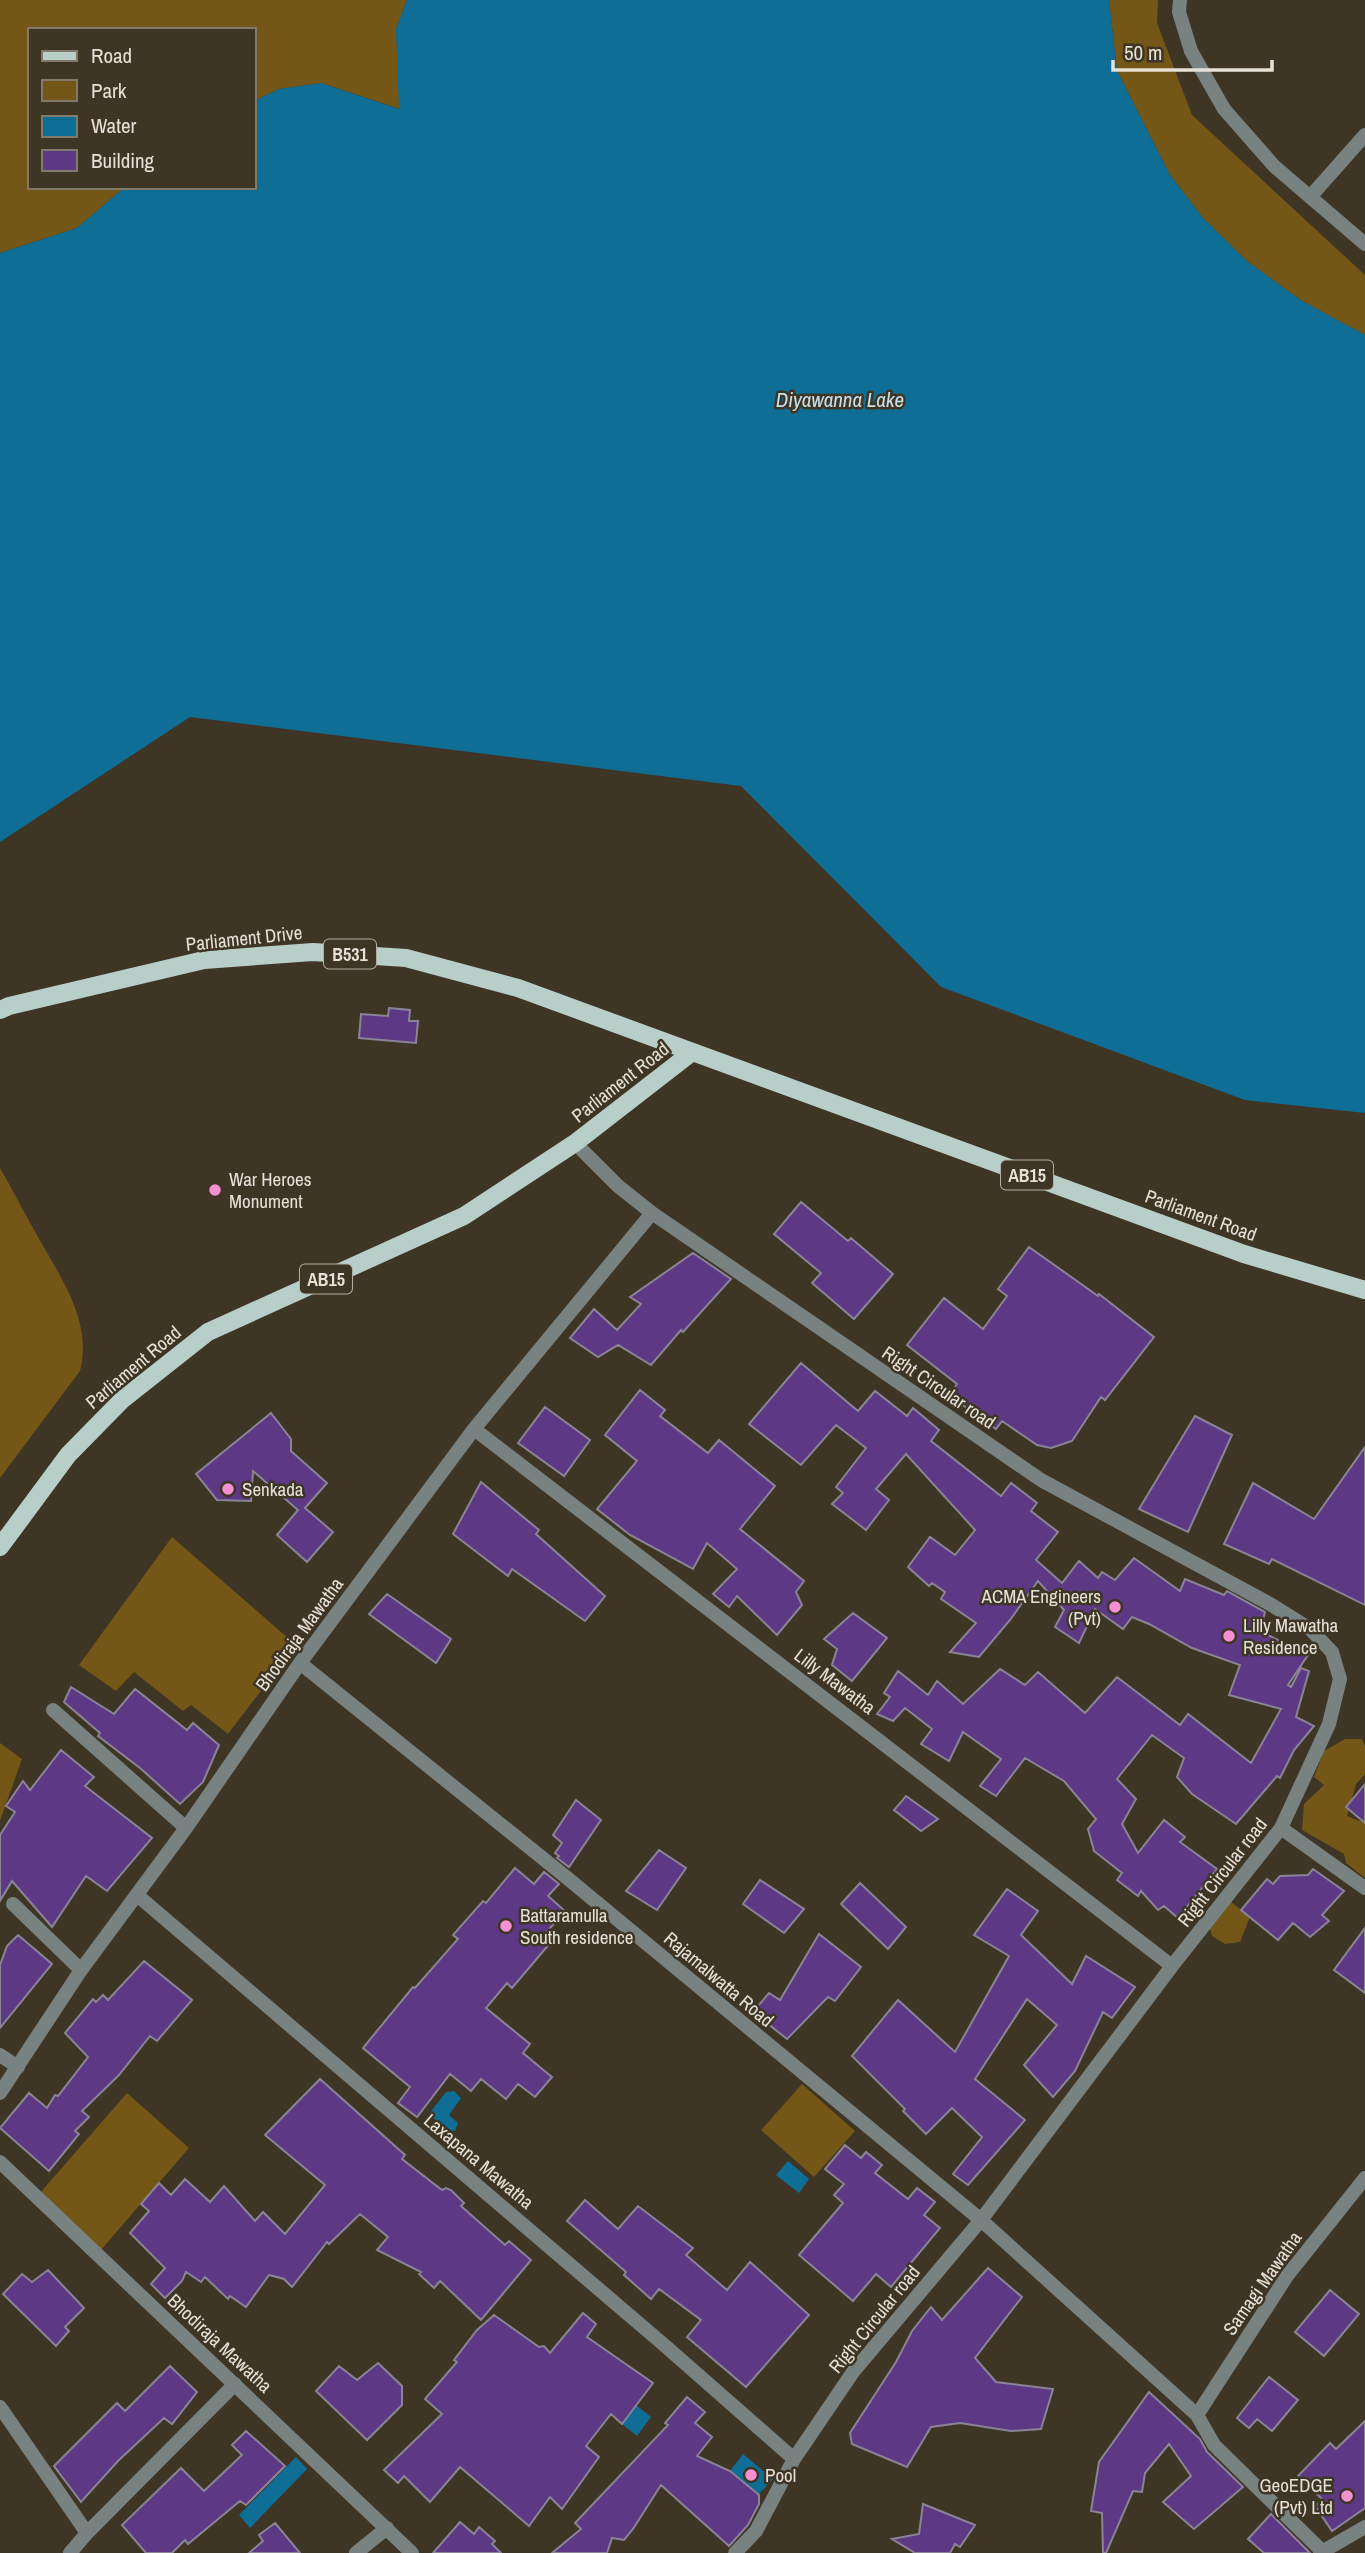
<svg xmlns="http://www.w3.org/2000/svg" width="1365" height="2553" font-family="'Archivo Narrow',sans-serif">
<rect width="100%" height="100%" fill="#3e3525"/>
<path fill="#745616" d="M0 0H407L396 29 400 109 321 83 279 89 254 101V30H30V187H125L77 228 0 253Z
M1109 0H1158L1157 23 1192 115 1365 275V335L1302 301 1248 262 1203 218 1170 175 1117 71Z
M0 1168C13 1190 24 1213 37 1235 60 1277 93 1321 80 1371L0 1478Z
M172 1537 296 1645 228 1734 191 1705 183 1711 134 1672 116 1691 79 1665Z
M1345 1739H1362L1365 1746V1774L1356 1784 1347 1816 1365 1823V1878L1346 1863 1344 1854 1302 1830 1304 1804 1324 1785 1314 1777 1324 1751Z
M0 1743 22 1759 0 1821Z
M1230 1901 1250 1917 1240 1942 1225 1944 1212 1936 1208 1923Z
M802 2084 855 2131 814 2177 761 2130Z
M127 2093 189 2148 100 2251 40 2193Z"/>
<path fill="#0f6e96" d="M407 0H1109L1117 71 1170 175 1203 218 1248 262 1302 301 1365 335V1113L1245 1100 941 987 741 786 190 717 0 842V253L77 228 125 187H254V101L279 89 321 83 399 109 396 29Z
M454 2091 461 2098 449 2115 458 2123 455 2131 447 2130 429 2114 446 2092Z
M788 2161 809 2179 799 2193 776 2175Z
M636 2405 651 2417 637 2436 622 2424Z
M743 2454 773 2479 758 2495 730 2471Z
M296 2457 307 2469 250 2528 239 2515Z"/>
<path fill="#5d3885" stroke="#8b8396" stroke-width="2" d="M389 1008 410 1010 409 1021H418L416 1043 359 1038 361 1014 388 1016Z
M801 1202 848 1241 851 1238 893 1274 854 1319 812 1283 821 1273 774 1234Z
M1029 1247 1098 1296 1099 1294 1154 1337 1105 1400 1101 1397 1072 1441 1051 1448 1037 1445 1002 1421 996 1429 949 1395 957 1384 907 1345 944 1298 983 1329 1007 1296 998 1289Z
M693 1253 731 1279 683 1332 681 1330 651 1365 618 1345 598 1357 570 1338 594 1309 617 1330 641 1304 630 1297Z
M801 1363 858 1411 875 1391 907 1416 913 1408 939 1430 931 1441 1001 1496 1011 1483 1037 1503 1031 1511 1058 1532 1036 1560 1062 1583 1079 1561 1098 1578 1102 1572 1115 1580 1134 1558 1180 1591 1185 1579 1224 1595 1227 1591 1265 1612 1260 1631 1308 1655 1288 1685 1291 1687 1301 1668 1309 1671 1296 1717 1314 1726 1294 1750 1280 1778 1277 1776 1236 1824 1192 1794 1177 1777 1184 1758 1152 1735 1117 1779 1136 1799 1122 1824 1138 1853 1164 1820 1185 1837 1180 1842 1217 1869 1178 1918 1164 1906 1158 1910 1141 1891 1138 1896 1117 1880 1122 1873 1094 1851 1088 1829 1096 1819 1064 1781 1025 1758 996 1796 980 1786 1001 1759 963 1732 949 1761 921 1744 932 1729 905 1708 893 1721 877 1714 890 1697 884 1693 898 1671 928 1695 937 1681 963 1704 1000 1669 1025 1685 1038 1672 1085 1713 1117 1677 1180 1725 1188 1714 1251 1763 1281 1709 1229 1695 1240 1665 1192 1648 1149 1624 1132 1617 1123 1629 1095 1609 1079 1643 1055 1627 1064 1610 1038 1581 1010 1620 979 1657 950 1652 976 1623 941 1599 945 1592 932 1583 929 1586 908 1567 930 1537 955 1555 975 1530 906 1454 876 1489 889 1500 866 1530 832 1504 843 1493 836 1487 866 1448 836 1425 801 1465 749 1424Z
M640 1390 665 1410 660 1416 708 1453 719 1440 775 1486 740 1529 804 1581 796 1592 802 1605 777 1635 737 1596 729 1607 713 1594 737 1569 707 1543 693 1569 630 1535 597 1509 637 1461 605 1435Z
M545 1407 590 1440 564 1476 518 1443Z
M271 1413 291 1439V1451L327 1483 305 1508 333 1532 307 1562 277 1535 298 1510 253 1471 251 1501 217 1500 196 1474Z
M1195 1416 1232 1435 1188 1532 1139 1509Z
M1365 1447V1605L1272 1559 1269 1564 1224 1544 1253 1483 1314 1519Z
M481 1482 539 1530 536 1534 605 1596 585 1621 512 1569 508 1576 453 1534Z
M387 1594 451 1639 436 1663 369 1614Z
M853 1613 887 1638 852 1681 832 1665 837 1649 824 1639Z
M71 1687 114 1714 135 1689 187 1730 193 1723 219 1745 203 1782 180 1804 140 1768 98 1736 100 1733 64 1702Z
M61 1750 94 1777 85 1786 152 1838 107 1891 86 1876 52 1927 12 1881 0 1901V1835L15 1812 6 1806 23 1781 30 1790Z
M1365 1784V1823L1346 1807Z
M906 1796 938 1819 921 1831 894 1810Z
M576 1800 601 1820 569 1867 557 1858 559 1856 555 1853 562 1843 553 1835Z
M659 1850 686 1868 657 1910 626 1891Z
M515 1868 534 1884 544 1872 559 1884 548 1896 565 1911 544 1935 551 1942 512 1988 507 1983 486 2008 530 2044 523 2053 552 2077 535 2097 518 2084 506 2099 481 2079 471 2091 450 2074 417 2117 398 2103 410 2087 363 2048 413 1987 415 1988 458 1939 453 1935 483 1901 486 1903Z
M1313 1869 1344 1891 1322 1915 1329 1921 1310 1937 1293 1923 1278 1940 1241 1910 1267 1879 1273 1884 1280 1876 1308 1875Z
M760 1880 804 1909 784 1933 743 1904Z
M860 1883 906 1927 888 1949 841 1904Z
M1007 1889 1038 1911 1021 1935 1072 1984 1086 1956 1135 1987 1112 2018 1103 2012 1075 2071 1053 2097 1024 2065 1057 2025 1027 1999 975 2079 1025 2120 968 2185 953 2174 982 2137 952 2108 926 2134 903 2111 905 2109 852 2056 898 2000 955 2052 1009 1956 974 1935Z
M1365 1928V1993L1334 1970Z
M819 1934 861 1967 835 2001 828 1997 787 2039 753 2012 769 1993 780 2000Z
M18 1935 52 1964 0 2028V1965L7 1946Z
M144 1961 192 2000 157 2041 150 2036 119 2075 82 2111 89 2117 75 2131 79 2134 49 2171 0 2128 29 2093 47 2108 55 2095 58 2096 88 2057 65 2033 93 1999 96 2002 103 1995 108 2000Z
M320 2079 405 2155 402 2159 442 2190 446 2188 451 2190 464 2203 461 2206 505 2245 509 2241 531 2260 481 2320 440 2281 434 2288 419 2274 421 2272 377 2250 388 2237 360 2214 329 2244 327 2242 292 2287 284 2279 269 2275 246 2307 230 2296 228 2299 205 2277 201 2282 186 2272 182 2281 165 2298 151 2284 165 2268 130 2233 149 2211 141 2204 159 2183 171 2195 185 2179 210 2202 224 2186 255 2221 263 2212 285 2234 325 2185 265 2135Z
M845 2145 861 2158 866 2152 882 2165 875 2173 908 2199 917 2188 935 2202 924 2215 940 2228 891 2287 876 2274 853 2301 799 2255 843 2203 834 2195 844 2184 825 2169Z
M585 2200 618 2229 638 2206 693 2248 686 2255 727 2290 750 2262 809 2315 746 2387 687 2337 701 2320 659 2289 651 2299 624 2275 626 2272 567 2221Z
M988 2268 1022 2297 975 2358 996 2382 1053 2389 1041 2429 1011 2431 960 2423 931 2427 907 2467 852 2444 850 2433 896 2362 912 2331 931 2307 942 2320Z
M48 2270 84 2308 65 2327 69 2331 56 2346 3 2294 22 2274 32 2282Z
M1330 2290 1359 2314 1324 2356 1295 2332Z
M583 2313 596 2324 587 2337 653 2383 622 2424 611 2414 586 2446 599 2457 562 2509 550 2497 529 2526 460 2467 430 2502 404 2476 398 2483 384 2470 442 2414 425 2399 457 2362 454 2360 477 2330 494 2315 539 2347 544 2346 550 2353Z
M378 2363 402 2386V2405L367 2440 316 2391 339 2366 357 2380Z
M170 2366 197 2392 172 2424 164 2418 118 2461 81 2502 54 2466 117 2403 125 2411Z
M1269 2377 1298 2400 1272 2431 1257 2419 1249 2428 1237 2418Z
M1149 2392 1200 2439 1207 2452 1243 2487 1194 2529 1163 2502 1191 2476 1169 2444 1145 2473 1142 2492 1133 2491 1106 2553H1103L1102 2513 1091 2511 1099 2462Z
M687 2397 705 2412 695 2423 712 2437 697 2456 730 2471 759 2495V2504L748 2525 729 2546 661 2485 633 2529 624 2540 612 2538 607 2553H552L581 2529 575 2523 668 2425 665 2423Z
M1365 2421V2508L1332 2531 1315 2506 1323 2500 1298 2476 1330 2443 1336 2449Z
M246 2431 285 2466 246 2505 240 2501 188 2544 185 2540 172 2553H146L122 2525 181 2468 204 2491 242 2455 232 2445Z
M923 2504 975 2525 960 2547 955 2544 950 2553H915L892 2539 919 2534Z
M1271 2514 1310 2553H1264L1248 2539Z
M460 2522 474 2534 479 2527 495 2541 492 2544 501 2553H433Z
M275 2523 300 2553H249L263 2541 259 2535Z"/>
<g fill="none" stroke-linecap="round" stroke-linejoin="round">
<path stroke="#788280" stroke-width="14" d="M1310 197 1365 135
M575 1143 618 1186 652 1213 1041 1480 1270 1604 1310 1629 1332 1652 1340 1679 1329 1724 1281 1828 1172 1966 981 2220 853 2372 794 2459 756 2531 735 2553
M474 1429 1172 1966
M300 1663 566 1877 981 2220 1197 2415 1214 2445 1322 2551
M53 1710 186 1828
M1281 1828 1365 1888
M137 1895 663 2344 794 2459
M13 1904 81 1970
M0 2055 18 2067
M0 2093 81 1970 186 1828 300 1663 474 1429 652 1213
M0 2162 412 2553
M0 2407 87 2533 235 2384
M1197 2415 1287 2276 1365 2178
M70 2553 87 2533
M356 2553 387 2528
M1320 2553 1365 2527"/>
<path stroke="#788280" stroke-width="14" d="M1180 0 1179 12 1191 51 1224 109 1274 166 1365 244"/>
<path stroke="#b8cec9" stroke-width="18" d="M0 1010 9 1006 204 960 313 952 406 958 518 988 1244 1254 1365 1290
M0 1547 68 1455 122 1400 208 1332 464 1216 575 1143 691 1053"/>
</g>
<g fill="#f591d1" stroke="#3e3525" stroke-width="2.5">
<circle cx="215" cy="1190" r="7"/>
<circle cx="228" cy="1489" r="7"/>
<circle cx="1115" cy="1607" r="7"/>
<circle cx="1229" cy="1636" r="7"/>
<circle cx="506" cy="1926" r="7"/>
<circle cx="751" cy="2475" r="7"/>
<circle cx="1347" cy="2496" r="7"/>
</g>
<g text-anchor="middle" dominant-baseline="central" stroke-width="5" stroke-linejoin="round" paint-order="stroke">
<g fill="#3e3525" stroke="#b4ada1" stroke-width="2">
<rect x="324" y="939.5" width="52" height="29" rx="5"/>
<rect x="1001" y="1160.5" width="52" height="29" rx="5"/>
<rect x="300" y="1264.5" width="52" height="29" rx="5"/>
</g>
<g font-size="18" font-weight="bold" fill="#e6e0d6">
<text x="350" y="954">B531</text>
<text x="1027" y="1175">AB15</text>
<text x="326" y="1279">AB15</text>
</g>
<g font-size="19" fill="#e6e0d6" stroke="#3e3525">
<text transform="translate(244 938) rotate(-6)">Parliament Drive</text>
<text transform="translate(620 1082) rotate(-38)">Parliament Road</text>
<text transform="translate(1201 1215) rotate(20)">Parliament Road</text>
<text transform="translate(133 1367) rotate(-40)">Parliament Road</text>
<text transform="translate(939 1387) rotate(34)">Right Circular road</text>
<text transform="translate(299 1634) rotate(-54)">Bhodiraja Mawatha</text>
<text transform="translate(835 1681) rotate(37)">Lilly Mawatha</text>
<text transform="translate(1222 1872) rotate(-52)">Right Circular road</text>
<text transform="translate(719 1979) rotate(40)">Rajamalwatta Road</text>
<text transform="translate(479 2161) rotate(40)">Laxapana Mawatha</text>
<text transform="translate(1262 2283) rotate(-55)">Samagi Mawatha</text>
<text transform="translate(874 2319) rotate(-51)">Right Circular road</text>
<text transform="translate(220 2343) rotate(43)">Bhodiraja Mawatha</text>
</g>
<g font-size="19" fill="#e6e0d6" stroke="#3e3525" text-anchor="start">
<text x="229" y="1179">War Heroes<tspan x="229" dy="22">Monument</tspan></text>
<text x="242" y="1489">Senkada</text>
<text x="1101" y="1596" text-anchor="end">ACMA Engineers<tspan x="1101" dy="22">(Pvt)</tspan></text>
<text x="1243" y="1625">Lilly Mawatha<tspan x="1243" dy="22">Residence</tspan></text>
<text x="520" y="1915">Battaramulla<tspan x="520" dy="22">South residence</tspan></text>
<text x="765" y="2475">Pool</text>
<text x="1333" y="2485" text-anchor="end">GeoEDGE<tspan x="1333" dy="22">(Pvt) Ltd</tspan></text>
</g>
<g font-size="21" font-style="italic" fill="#c8e0ed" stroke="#3e3525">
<text x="840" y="399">Diyawanna Lake</text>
</g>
</g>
<rect x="28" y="28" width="228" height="161" fill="#3e3525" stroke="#81796c" stroke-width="2"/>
<rect x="42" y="51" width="35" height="10" fill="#b8cec9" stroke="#81796c" stroke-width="2"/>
<text x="91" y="63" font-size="21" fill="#e6e0d6">Road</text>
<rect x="42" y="80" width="35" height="21" fill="#745616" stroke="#81796c" stroke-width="2"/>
<text x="91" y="98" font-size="21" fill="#e6e0d6">Park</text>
<rect x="42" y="116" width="35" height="21" fill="#0f6e96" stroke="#81796c" stroke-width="2"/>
<text x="91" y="133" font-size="21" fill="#e6e0d6">Water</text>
<rect x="42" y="150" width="35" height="21" fill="#5d3885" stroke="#81796c" stroke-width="2"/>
<text x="91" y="168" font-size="21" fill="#e6e0d6">Building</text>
<path d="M1113 60v10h159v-10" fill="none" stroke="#e6e0d6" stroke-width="3.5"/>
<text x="1124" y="60" font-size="21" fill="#e6e0d6" stroke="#3e3525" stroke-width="5" paint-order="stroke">50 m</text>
</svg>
